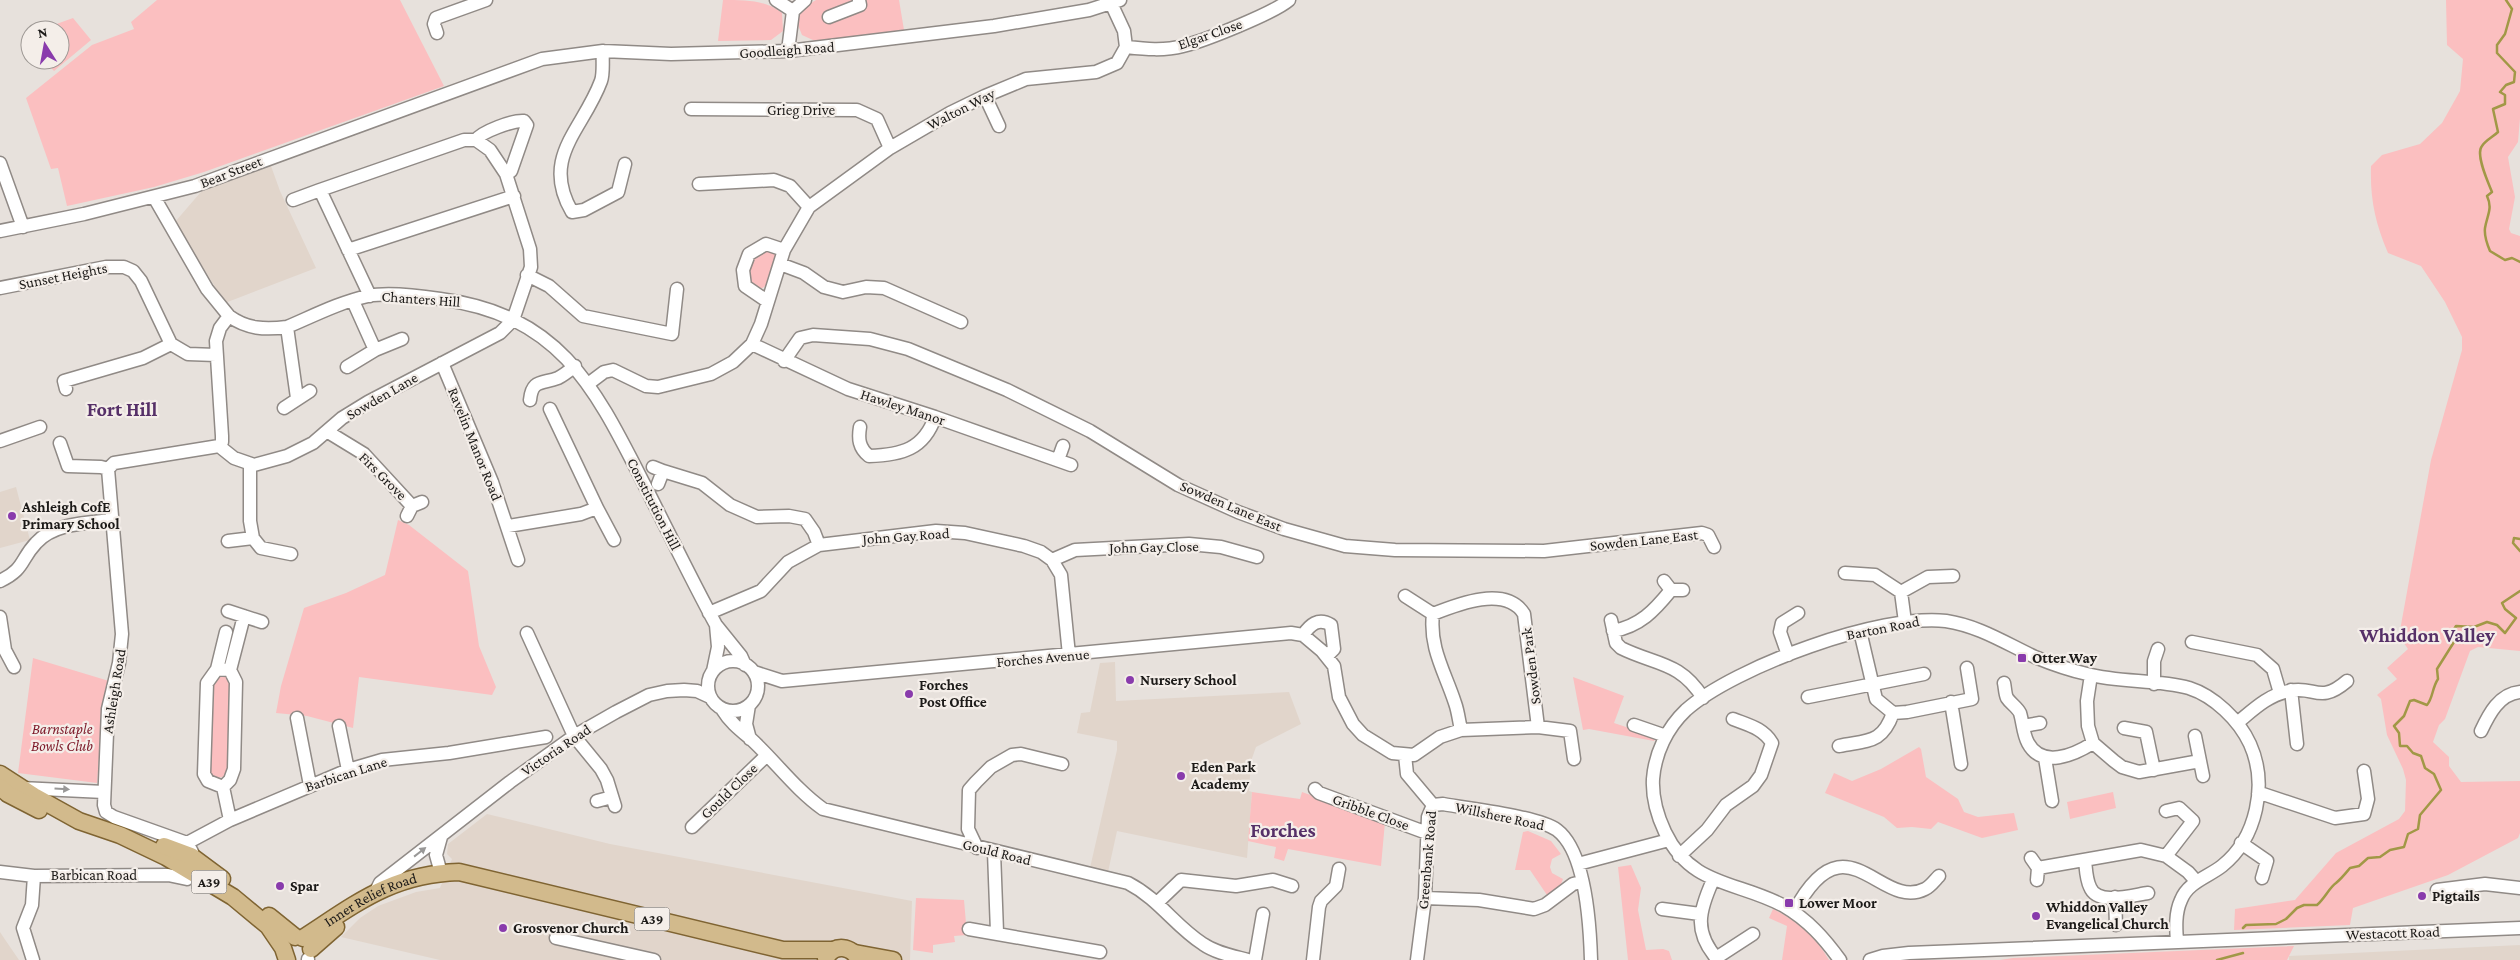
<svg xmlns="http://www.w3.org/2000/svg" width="2520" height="960" font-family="'Crimson Pro',serif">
<rect width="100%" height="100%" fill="#e7e1dc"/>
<path fill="#e1d5cb" d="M271 166 280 191 316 268 225 303 175 222 206 186Z
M16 487 30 540 0 548V492Z
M1115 662 1116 701 1289 692 1301 724 1256 747 1251 761 1249 791 1252 792 1247 858 1117 831 1108 872 1090 868 1117 750V741L1077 733 1081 713 1090 712 1100 663Z
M487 814 610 844 912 901 910 960H440L341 937 360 918 378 906 416 892 440 888 452 859 447 854 448 844Z
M0 932 6 941 19 960H0Z
M2520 945V960H2289V956Z"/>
<path fill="#fbbfc0" d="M157 0H400L444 86 204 172 154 187 67 206 58 168 51 169 26 98 92 45 134 29 131 22Z
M723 0C746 0 766 0 782 13L783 31 771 40 718 41Z
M816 0H899L904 30 815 41 802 35 796 20 801 9Z
M2446 0H2520V118L2518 142 2508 157 2515 197 2509 229 2511 233 2520 236V651L2478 647 2470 651 2445 719 2439 725 2433 742 2449 757V766L2461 782 2520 781V833L2518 838 2448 875 2353 908 2350 925 2234 930 2235 909 2295 900 2336 853 2399 819 2405 811 2406 780 2403 769 2387 735 2381 699 2377 695 2397 679 2387 668 2408 649 2399 636 2431 460 2462 350V337L2445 302 2421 266 2388 253C2375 222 2370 199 2371 166L2382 155 2420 144 2442 123 2460 91 2463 59 2447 45Z
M73 18 91 40 54 71 44 60H60V30H40Z
M761 248 776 253V256L767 285 759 290 753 289C745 272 747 261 761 248Z
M398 520 409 525 468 571 479 646 496 687 492 695 359 677 353 728 307 716 276 713 281 686 304 608 346 593 385 575Z
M33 658 109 681 102 720 97 783 18 773Z
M221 675 231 677V759L226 776 213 779 208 770 211 686Z
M1573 677 1624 696 1614 723 1656 737 1654 741 1589 729 1583 730Z
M1919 747 1921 749 1926 777 1958 799 1964 812 1978 817 2014 813 2018 830 1982 838 1938 822 1931 829 1912 827 1897 828 1884 817 1825 793 1834 773 1852 781 1881 769Z
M1252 792 1300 799 1302 792 1385 822 1381 866 1288 849 1284 861 1274 858 1276 847 1248 841Z
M2113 792 2116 808 2070 819 2067 802Z
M1528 831 1551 841 1561 854 1552 859 1550 867 1552 873 1563 879 1560 887 1547 895 1530 870H1515L1523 832Z
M1631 865 1641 888 1638 910 1646 950 1663 949 1669 951 1672 960H1628L1618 867Z
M916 898 964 900 967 935 954 936 955 942 933 945V953L913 950Z
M1773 909C1797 921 1816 937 1829 960H1782L1787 926 1769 918Z
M2294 946 2287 960H2000L2013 958Z"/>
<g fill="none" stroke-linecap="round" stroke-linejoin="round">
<path stroke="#a19846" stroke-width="2.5" d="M2506 0 2512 9 2505 34 2497 45V53L2515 72 2514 82 2506 85 2500 92 2505 95V104L2493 109 2498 132C2493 137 2486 140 2482 146 2475 154 2488 182 2492 192L2487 196C2493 209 2487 215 2485 228 2484 236 2487 244 2490 251L2505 260 2512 258 2520 262
M2520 539 2514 538 2513 543 2520 551
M2243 928 2246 925 2276 924 2286 919 2297 908 2304 905H2317C2325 898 2329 888 2336 883 2342 878 2345 874 2350 868L2359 866 2368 858 2380 857 2390 850 2404 847 2408 834 2418 829 2420 815 2441 790 2434 774 2425 768 2421 756 2413 753 2407 746H2400L2399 733 2394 726 2404 716 2410 701 2414 700 2427 705C2433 698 2432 688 2438 679L2437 669 2454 642 2453 631 2456 626 2474 627 2487 622 2497 625 2505 633 2516 618 2505 609 2502 603 2520 591
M2217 960 2243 953"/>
<g stroke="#908a86" stroke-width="15">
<path id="minor" d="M776 0 793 11
M829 17 860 5 859 0
M437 33 434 24 436 18 486 0
M1126 47C1145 49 1164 51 1183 46 1204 41 1274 13 1289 0
M603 51C602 60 604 73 601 81 583 130 540 157 572 212L584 210 618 192 625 164
M788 51 793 11 805 0
M985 96 999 126
M691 109 857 110 877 119 890 148
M476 140 490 150 506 174
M0 163 23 227
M699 184 774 180 790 186 809 207
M154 197 207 289 229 316 220 328 216 341 222 436V442L219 446
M293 200 320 190
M0 231 84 214 195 186 542 59 603 51 671 54 788 51 994 26 1089 10 1120 0
M348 250 514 196
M780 264 804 273 824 287 843 292 866 287 884 288 961 322
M527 275 549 286 583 316 672 334 677 289
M0 288 106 267H124L133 271 141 281 171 344
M353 301 375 350
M767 301 745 286 743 270 749 254 766 244 784 250
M229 316C247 329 265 330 287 327 313 316 340 302 368 296 388 292 420 296 440 299 560 315 594 386 644 484 668 531 691 579 716 625L741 656 745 665
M287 327 297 398
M752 344 848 389 935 417 1071 465
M784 361 800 338 813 335 870 339 908 349 1007 390 1090 431 1178 485 1238 512 1284 529 1345 546 1395 550 1544 551 1702 533 1708 535 1714 547
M442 363 492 482 518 560
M347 367 375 350 402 339
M588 384 604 372 613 370 646 386 658 387 711 374 733 362 752 344 761 324 784 250 809 207 890 148 950 113 985 96 1026 79 1096 72 1117 63 1126 47 1124 31 1111 3
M66 389 64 381 143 358 171 344 188 354 216 355
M530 400C532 379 542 384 558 378 564 375 570 370 575 366
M284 408 310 391
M550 409 597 508
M860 427C858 439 859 448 869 456 902 455 924 449 935 417
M328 432 364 454 412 506
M0 441 40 427
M60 443 68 466 101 467 108 469 114 463 219 446
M219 446 234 458 254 465 287 456 313 443 342 418 368 402 500 333 513 320 531 267 530 249 506 174 511 171 527 125 524 121C513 120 481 132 476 140H464L320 190 370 296
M1058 460 1063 446
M250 464V521L253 538
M653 467 663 471 658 484
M108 469 122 634 119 663 108 709 104 805 106 812 114 817 187 843 192 852 191 856
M663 471 702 483 730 505 757 517 789 516 805 519 814 532 819 545
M407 516 412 506 422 502
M508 526 581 514 597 508 614 540
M228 541 253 538 261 548 291 554
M1052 560 1075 550 1189 544 1221 547 1257 557
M1845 573 1875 575 1901 592 1905 622
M0 581C25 569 20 560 36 543 54 523 87 523 112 520
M1664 581 1671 590H1683
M1901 592 1928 577 1953 576
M1405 596 1433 614
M228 611 262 622
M709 613 761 591 788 562 819 545 936 531 965 533 1024 546 1041 552 1052 560 1061 575 1069 655
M0 617 5 650 14 667
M1611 620 1616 643 1621 648C1655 665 1680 661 1703 698
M1613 631C1640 626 1654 611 1671 590
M1860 631 1876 699 1893 713 1907 712 1972 699 1967 668
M527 633 574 736 601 769 607 780 615 806
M1303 635 1322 651 1334 666 1339 697 1353 724 1363 735 1392 753 1414 755 1440 737 1461 730 1538 727 1570 731 1574 759
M1303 635C1310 625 1318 617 1331 625L1334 649 1327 656
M2192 642 2257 655 2273 669 2280 693
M1788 655 1780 632 1782 623 1798 613
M708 686a25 25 0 1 1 50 0a25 25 0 1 1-50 0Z
M217 669 226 632
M713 671 718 647 716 625
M754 672 782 681 1291 633 1303 635
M2091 675 2087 701 2088 726 2093 743 2114 761 2122 767 2139 772 2200 761
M2004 683C2005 687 2005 694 2007 698 2011 704 2017 707 2020 713 2023 723 2023 734 2028 743 2042 769 2074 755 2093 743
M2154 684V661L2158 649
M2291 690 2297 744
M1808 697 1924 674
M1951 702 1961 764
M749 705 746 724 750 739
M722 709C730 722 739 729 751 739 776 762 795 789 823 809L1128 883C1159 899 1175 926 1203 944 1216 953 1233 956 1248 960
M297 718 310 785
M2237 723C2253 710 2268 695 2289 691 2315 685 2319 705 2347 681
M1634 725 1666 736
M339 726 348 770
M2023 726 2040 723
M2124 728 2146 732 2154 770
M1461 730C1459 721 1458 711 1455 703 1445 672 1429 648 1433 614 1458 604 1506 585 1524 614L1538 727
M2481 731C2489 714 2499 694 2520 692
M2195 736 2203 776
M1839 746C1868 740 1882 744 1893 713
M1405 755 1407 774 1433 805
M2045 758 2052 801
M223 787 230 780 234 769 236 682 230 670
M21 788 104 792
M1315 789 1319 793 1427 833
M2258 794H2263L2335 818 2364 814 2368 799 2364 771
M597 801 612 797
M1433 805 1443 804C1469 809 1538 816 1557 830 1586 852 1590 926 1591 960
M2166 811 2179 808 2193 821 2166 856
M230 820 223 787 208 781 204 774 207 683 217 669 230 670 244 616
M692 827 766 756
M187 843 230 820 348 770 382 760 449 753 546 737
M2241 843 2267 861 2262 878
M977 848 968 829 969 790 976 782 991 767 1012 755 1021 754 1062 764
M994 852 997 932
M1679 856 1707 830 1726 805 1753 786 1761 775 1772 743C1763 728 1748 725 1733 719
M2031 858 2038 868 2037 880
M2085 860C2086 869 2086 879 2090 887 2097 906 2133 895 2148 893
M1578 864 1669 840
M2038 868 2141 850 2166 856 2188 872 2196 881
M0 872 34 876 168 875 187 879
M441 873 436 855 441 837
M1713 880C1699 911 1693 932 1718 960
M2437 890 2485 884 2520 888
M375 893 380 883 510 782 574 736 616 712 649 695 667 691 684 690 697 691 710 697
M2115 897 2116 925
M1425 898 1479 900 1534 909 1545 905 1573 884 1581 882
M1158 902 1181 880 1236 886 1273 880 1292 886
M1662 909 1700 914
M1794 912C1846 813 1880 912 1925 889 1930 887 1935 880 1939 876
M969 929 1100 952
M556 938 654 960
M1716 958 1753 934
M308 959V960
M33 960 23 928 32 905 34 876
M1255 960 1263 914
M1313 960 1319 907 1321 901 1336 886 1339 869
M1417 960 1425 898 1428 817 1433 805
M1840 960C1824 938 1808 920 1784 906 1738 881 1691 887 1665 832 1657 815 1652 798 1653 779 1655 753 1667 728 1686 710 1734 667 1882 613 1946 621 1979 626 2005 643 2035 657 2052 664 2069 670 2087 674 2120 683 2156 679 2189 688 2214 696 2239 720 2250 744 2268 784 2257 838 2222 866 2208 877 2188 882 2181 900 2175 913 2176 928 2177 942
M1870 960 1883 956 1909 953 2520 928"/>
</g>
<g stroke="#7f6432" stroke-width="19">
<g id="major">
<path d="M0 774 34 796 79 821 120 835 166 857 233 897 268 926 283 948 287 960"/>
<path d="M0 787 8 794 39 810"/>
<path d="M164 846 191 856 222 879"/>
<path d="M269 916 295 937"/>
<path id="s1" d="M303 938C357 903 392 874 459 872L783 950H832"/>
<path d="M311 949 336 927"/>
<path d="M855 953 893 960"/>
<path d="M826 958C834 943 852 946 859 960"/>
</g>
</g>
<use href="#minor" stroke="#fff" stroke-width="12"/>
<use href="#major" stroke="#d2ba8c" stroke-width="16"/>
</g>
<defs><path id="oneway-solid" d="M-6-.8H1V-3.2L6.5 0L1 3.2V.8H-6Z" transform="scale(1.25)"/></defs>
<g fill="#999897">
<use href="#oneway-solid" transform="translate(62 789) rotate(4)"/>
<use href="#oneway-solid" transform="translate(420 852) rotate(-38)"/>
</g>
<g fill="#893bac" stroke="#f4eee9" stroke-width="2">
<circle cx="12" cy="516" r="5"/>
<rect x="2017" y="653" width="10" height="10" rx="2.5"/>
<circle cx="1130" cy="680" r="5"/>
<circle cx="909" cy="694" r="5"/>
<circle cx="1181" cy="776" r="5"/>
<circle cx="280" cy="886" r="5"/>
<circle cx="2422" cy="896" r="5"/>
<rect x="1784" y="898" width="10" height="10" rx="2.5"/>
<circle cx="2036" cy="916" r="5"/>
<circle cx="503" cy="928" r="5"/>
</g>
<g text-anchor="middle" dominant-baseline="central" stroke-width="4.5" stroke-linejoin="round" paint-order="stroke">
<g fill="#f4eee9" stroke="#5d5a57" stroke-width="1">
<rect x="191.5" y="870.5" width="35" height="23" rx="4"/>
<rect x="634.5" y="907.5" width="35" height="23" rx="4"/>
</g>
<g font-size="14" font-weight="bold" fill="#1c1a18">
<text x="209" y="882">A39</text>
<text x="652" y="919">A39</text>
</g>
<g font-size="15" fill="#1c1a18" stroke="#f4eee9">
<text transform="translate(1210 34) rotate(-19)">Elgar Close</text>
<text transform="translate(787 50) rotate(-4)">Goodleigh Road</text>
<text transform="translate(961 109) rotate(-27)">Walton Way</text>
<text x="801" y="110">Grieg Drive</text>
<text transform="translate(231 172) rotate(-21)">Bear Street</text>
<text transform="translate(63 276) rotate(-11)">Sunset Heights</text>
<text transform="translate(421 299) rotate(4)">Chanters Hill</text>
<text transform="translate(382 396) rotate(-30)">Sowden Lane</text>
<text transform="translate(903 407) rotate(18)">Hawley Manor</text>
<text transform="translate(475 444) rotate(68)">Ravelin Manor Road</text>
<text transform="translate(383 476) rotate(45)">Firs Grove</text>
<text transform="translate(654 504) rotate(63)">Constitution Hill</text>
<text transform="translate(1231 506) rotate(23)">Sowden Lane East</text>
<text transform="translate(906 536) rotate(-4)">John Gay Road</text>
<text transform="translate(1644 540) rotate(-6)">Sowden Lane East</text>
<text transform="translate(1154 547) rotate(-1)">John Gay Close</text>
<text transform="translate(1883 628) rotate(-11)">Barton Road</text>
<text transform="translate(1043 658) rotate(-5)">Forches Avenue</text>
<text transform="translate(1531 666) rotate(-97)">Sowden Park</text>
<text transform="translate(114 691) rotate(-81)">Ashleigh Road</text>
<text transform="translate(556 750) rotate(-34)">Victoria Road</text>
<text transform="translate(346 774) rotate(-18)">Barbican Lane</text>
<text transform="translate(729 791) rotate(-44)">Gould Close</text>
<text transform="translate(1371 812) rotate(20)">Gribble Close</text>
<text transform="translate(1500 816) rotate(12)">Willshere Road</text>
<text transform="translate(997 852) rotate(14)">Gould Road</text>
<text transform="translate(1427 860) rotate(-85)">Greenbank Road</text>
<text x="94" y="875">Barbican Road</text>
<text stroke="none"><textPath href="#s1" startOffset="78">Inner Relief Road</textPath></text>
<text transform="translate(2393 933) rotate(-2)">Westacott Road</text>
</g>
<g font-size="15" font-weight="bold" fill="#1c1a18" stroke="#f4eee9" text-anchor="start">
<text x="22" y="507">Ashleigh CofE<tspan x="22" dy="17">Primary School</tspan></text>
<text x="2032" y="658">Otter Way</text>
<text x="1140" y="680">Nursery School</text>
<text x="919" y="685">Forches<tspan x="919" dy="17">Post Office</tspan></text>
<text x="1191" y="767">Eden Park<tspan x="1191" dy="17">Academy</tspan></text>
<text x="290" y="886">Spar</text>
<text x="2432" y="896">Pigtails</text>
<text x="1799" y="903">Lower Moor</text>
<text x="2046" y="907">Whiddon Valley<tspan x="2046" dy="17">Evangelical Church</tspan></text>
<text x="513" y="928">Grosvenor Church</text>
</g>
<g font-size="15" font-style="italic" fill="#7d1929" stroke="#f4eee9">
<text x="62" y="729">Barnstaple<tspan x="62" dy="17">Bowls Club</tspan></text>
</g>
<g font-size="20" font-weight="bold" fill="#563068" stroke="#f4eee9">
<text x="122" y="409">Fort Hill</text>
<text x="2427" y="635">Whiddon Valley</text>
<text x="1283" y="830">Forches</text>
</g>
</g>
<g transform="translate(45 45) rotate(349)"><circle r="24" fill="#f4eee9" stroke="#9e9995"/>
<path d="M0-4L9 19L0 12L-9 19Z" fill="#893bac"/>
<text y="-8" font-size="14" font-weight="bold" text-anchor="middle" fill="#1c1a18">N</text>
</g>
</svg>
